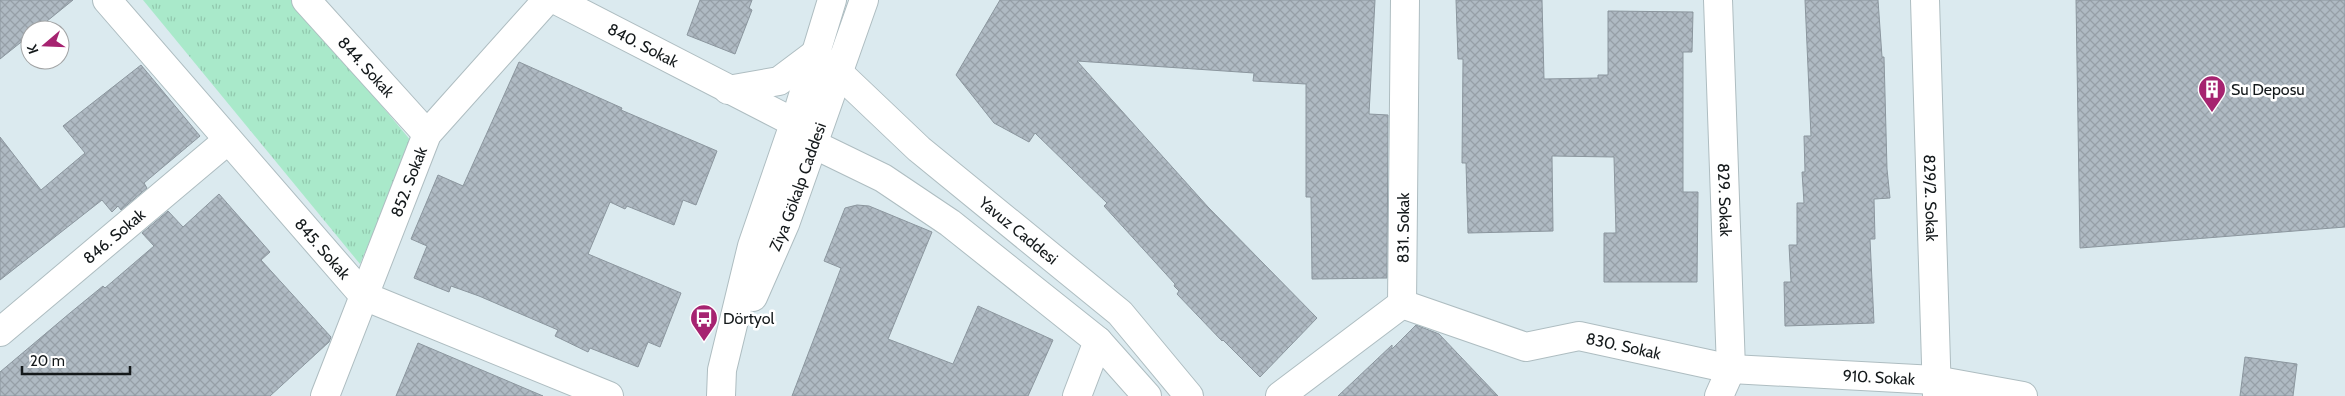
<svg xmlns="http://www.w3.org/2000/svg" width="2345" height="396" font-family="Cabin,sans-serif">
<defs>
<pattern id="park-tufts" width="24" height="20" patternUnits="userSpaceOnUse" patternTransform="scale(1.25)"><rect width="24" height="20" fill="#a9e9ca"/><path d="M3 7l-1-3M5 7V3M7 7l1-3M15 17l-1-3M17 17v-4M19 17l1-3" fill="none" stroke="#91c7ad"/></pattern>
<pattern id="building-cross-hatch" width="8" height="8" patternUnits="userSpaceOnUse" patternTransform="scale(1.25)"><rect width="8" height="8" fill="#afbac3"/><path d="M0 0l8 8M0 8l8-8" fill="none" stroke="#969fa7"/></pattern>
</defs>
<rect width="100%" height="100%" fill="#dbeaef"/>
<path fill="url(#park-tufts)" d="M143 0H293L412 142 360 264Z"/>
<path fill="url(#building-cross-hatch)" stroke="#8b969e" d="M0 0H73L36 30H30V35L0 59Z
M700 0H752L749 8 752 10 735 54 687 35Z
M1000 0H1375L1369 114 1388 115 1387 278 1312 279 1311 197H1306V84L1253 81 1254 73 1077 61 1208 207 1317 318 1260 377 1223 340 1222 341 1177 294 1179 291 1174 286 1175 284 1104 206 1107 203 1035 133 1029 142 994 123 956 75Z
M1456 0H1542L1544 79 1598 78V75H1608V11L1693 12 1692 52H1683V192H1698L1697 282H1604V233H1616L1614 157 1552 156 1553 231 1468 233 1466 163H1462L1463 59H1458Z
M1805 0H1878L1882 57H1884L1887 169 1890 198 1874 199 1875 239H1870L1874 323 1785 326 1784 282H1791L1789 245H1797V203H1804L1802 172H1805L1804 136H1811Z
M2076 0H2345V227L2080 248Z
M519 62 622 108 621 110 717 151 696 205 683 200 674 225 627 206 625 209 610 202 588 254 681 293 660 347 648 342 638 367 590 348 588 352 555 336 558 330 479 296 451 286 449 292 414 278 427 246 411 239 438 175 463 186Z
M141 65 200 136 144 183 147 188 121 210 118 206 112 212 102 200 0 280V137L41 190 85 153 63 126Z
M219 194 270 252 261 260 331 337 329 342 270 396H0V372L70 313 103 286 105 288 154 246 142 233 168 211 183 227Z
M857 205 869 206 932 232 888 339 953 364 978 306 1053 340 1028 396H792L841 268 824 261 845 208Z
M1416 325 1439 334 1498 396H1338L1392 345V349Z
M418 343 543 396H396Z
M2245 357 2297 364 2293 396H2240Z"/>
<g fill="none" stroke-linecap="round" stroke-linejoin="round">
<g stroke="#aebdc1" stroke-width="30">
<g id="street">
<path id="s1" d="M107 0 364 296 609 396"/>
<path id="s2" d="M306 0 427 134"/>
<path id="s3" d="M556 0 795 123 810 140"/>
<path id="s4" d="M1718 0 1731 369 1719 396"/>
<path id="s5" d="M1925 0 1937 396"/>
<path d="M728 90 779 81 815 54 826 63"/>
<path id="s6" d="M1402 304 1526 347 1579 336 1731 369 1935 380 2023 396"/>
<path id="s7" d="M0 332 228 140"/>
<path id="s8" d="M325 396 427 134 547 0"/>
<path d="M1077 396 1098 341"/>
<path id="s9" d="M1280 396 1402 304 1405 0"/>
</g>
</g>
<g stroke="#aebdc1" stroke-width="30">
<g id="secondary">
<path id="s10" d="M839 73 919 149 1120 313 1189 396"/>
<path d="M813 144 883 178 950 223 1098 341 1147 396"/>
<path id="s11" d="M753 297 785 224 864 0"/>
<path d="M721 396 722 370 752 246 797 115 832 0"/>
</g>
</g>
<use href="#street" stroke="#fff" stroke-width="28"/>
<use href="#secondary" stroke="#fff" stroke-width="28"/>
</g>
<defs>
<g id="building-pin" transform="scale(1.4375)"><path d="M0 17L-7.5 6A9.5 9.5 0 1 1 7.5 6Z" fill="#a62370" stroke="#fff"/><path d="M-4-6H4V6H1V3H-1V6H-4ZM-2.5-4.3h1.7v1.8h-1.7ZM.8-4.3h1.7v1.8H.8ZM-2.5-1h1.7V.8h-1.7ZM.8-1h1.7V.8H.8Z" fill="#fff"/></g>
<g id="bus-pin" transform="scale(1.4375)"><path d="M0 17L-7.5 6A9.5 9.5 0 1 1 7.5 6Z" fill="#a62370" stroke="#fff"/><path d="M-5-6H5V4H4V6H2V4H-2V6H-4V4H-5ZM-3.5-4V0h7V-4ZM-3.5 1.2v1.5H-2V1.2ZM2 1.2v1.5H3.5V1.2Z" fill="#fff"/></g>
</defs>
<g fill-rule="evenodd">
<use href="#building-pin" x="2212" y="89"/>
<use href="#bus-pin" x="704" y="318"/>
</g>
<g text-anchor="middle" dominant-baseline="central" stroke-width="5" stroke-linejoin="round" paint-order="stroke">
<g font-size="16" fill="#14191b" stroke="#fff">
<text stroke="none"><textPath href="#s3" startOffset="98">840. Sokak</textPath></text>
<text stroke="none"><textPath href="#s2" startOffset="90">844. Sokak</textPath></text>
<text stroke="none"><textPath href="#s8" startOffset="230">852. Sokak</textPath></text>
<text stroke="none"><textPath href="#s11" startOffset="119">Ziya Gökalp Caddesi</textPath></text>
<text stroke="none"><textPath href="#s5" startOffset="198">829/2. Sokak</textPath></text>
<text stroke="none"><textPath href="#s4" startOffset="200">829. Sokak</textPath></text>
<text stroke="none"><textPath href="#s9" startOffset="229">831. Sokak</textPath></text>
<text stroke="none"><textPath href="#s10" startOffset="239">Yavuz Caddesi</textPath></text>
<text stroke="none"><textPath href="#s7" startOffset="149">846. Sokak</textPath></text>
<text stroke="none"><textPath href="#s1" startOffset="329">845. Sokak</textPath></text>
<text stroke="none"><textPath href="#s6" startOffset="231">830. Sokak</textPath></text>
<text stroke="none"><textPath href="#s6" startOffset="489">910. Sokak</textPath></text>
</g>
<g font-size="16" fill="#14191b" stroke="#fff" text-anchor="start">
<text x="2231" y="89">Su Deposu</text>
<text x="723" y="318">Dörtyol</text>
</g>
</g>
<g transform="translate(45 45) rotate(251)"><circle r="24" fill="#ffffff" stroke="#a1a3a4"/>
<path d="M0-4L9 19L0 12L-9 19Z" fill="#a62370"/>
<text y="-8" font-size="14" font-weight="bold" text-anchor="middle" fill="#14191b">K</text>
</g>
<path d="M22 366v8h108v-8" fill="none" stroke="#14191b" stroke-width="2.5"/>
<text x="30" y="366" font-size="15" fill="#14191b" stroke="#ffffff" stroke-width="4" paint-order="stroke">20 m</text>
</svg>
